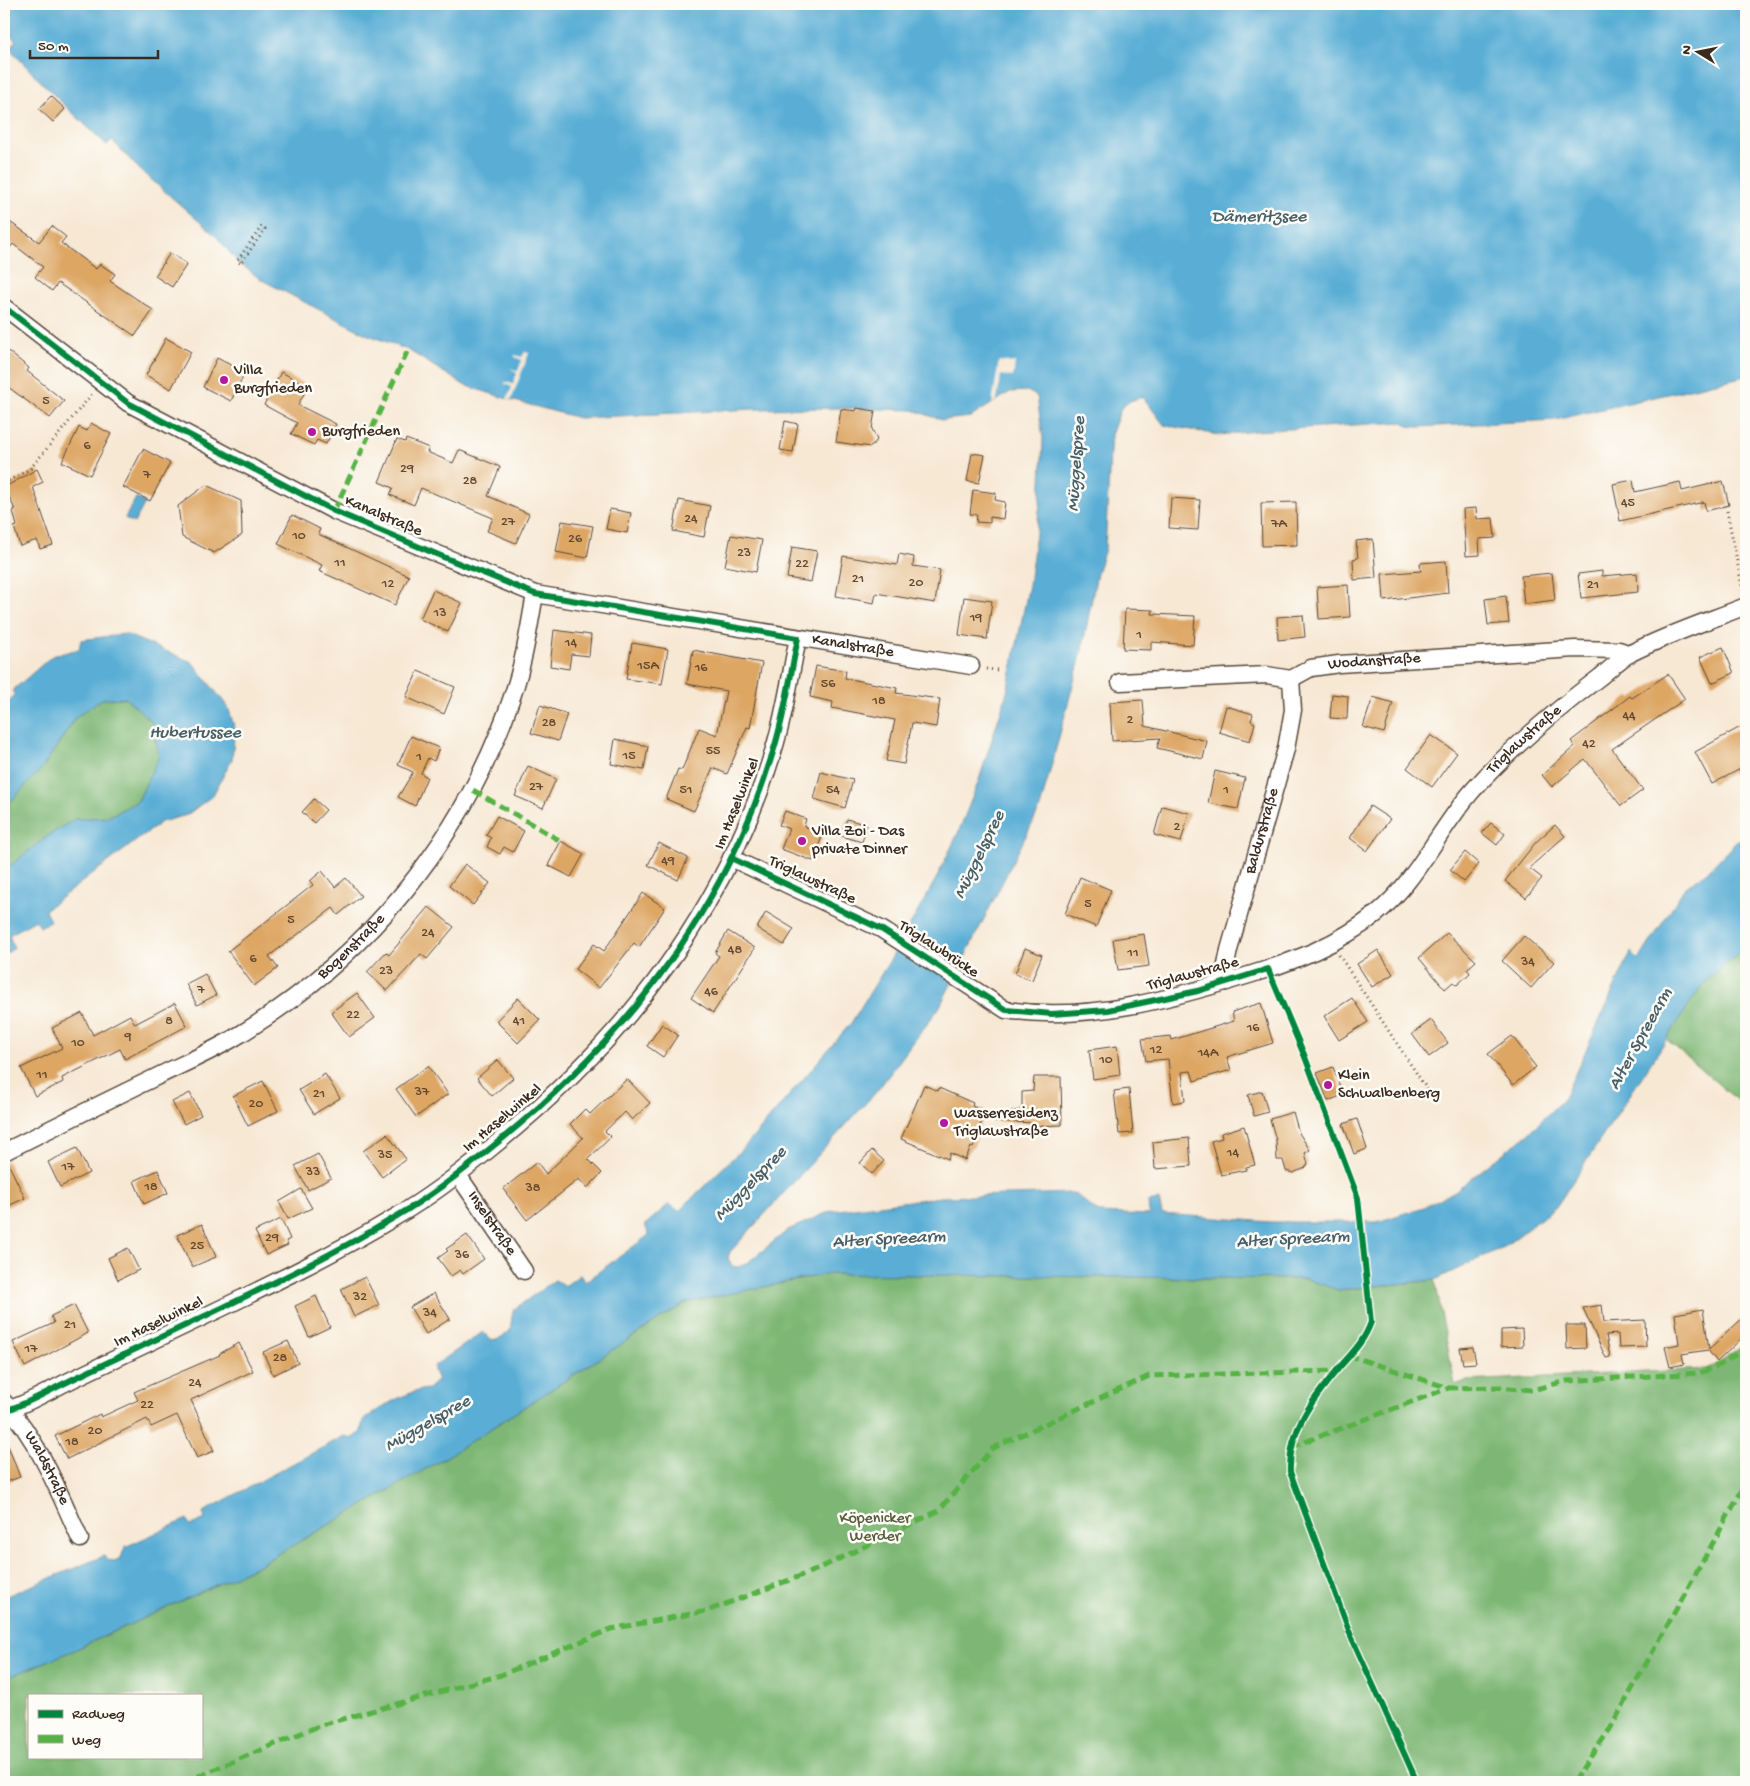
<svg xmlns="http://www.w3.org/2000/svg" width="1750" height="1786" font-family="'Gochi Hand',sans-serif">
<rect width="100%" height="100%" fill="#fdfcf7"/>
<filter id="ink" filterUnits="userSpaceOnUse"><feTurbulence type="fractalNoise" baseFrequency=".02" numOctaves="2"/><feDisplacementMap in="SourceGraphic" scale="10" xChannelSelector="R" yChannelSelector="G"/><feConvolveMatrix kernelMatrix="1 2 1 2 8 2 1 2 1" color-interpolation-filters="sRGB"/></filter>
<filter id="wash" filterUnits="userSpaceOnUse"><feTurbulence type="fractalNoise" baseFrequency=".0096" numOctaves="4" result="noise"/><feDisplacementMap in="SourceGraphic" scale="20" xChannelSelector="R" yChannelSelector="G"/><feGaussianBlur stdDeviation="1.12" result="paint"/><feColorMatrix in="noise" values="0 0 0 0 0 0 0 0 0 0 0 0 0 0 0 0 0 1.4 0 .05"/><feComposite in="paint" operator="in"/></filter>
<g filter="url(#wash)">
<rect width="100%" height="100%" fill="#f7e8d4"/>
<path fill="#7eb774" stroke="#5c7049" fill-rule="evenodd" d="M126 698 152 722 159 756 138 801 108 817 75 819 46 837 4 871V809L8 802 43 767 76 717 102 699Z
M1746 947V1108L1665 1038 1703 984Z
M827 1274 1305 1279 1338 1290 1435 1280 1455 1385 1466 1381 1706 1369 1719 1363 1746 1344V1782H4V1679L72 1651 257 1566 450 1455 685 1303ZM29 1695H201V1757H29Z"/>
<path fill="#5aaed6" stroke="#4a6c7a" d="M4 4H1746V376L1555 420 1418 427 1408 426 1403 422 1256 431 1219 435 1164 425 1143 397 1130 401 1121 408 1111 435 1105 549 1097 573 1081 655 1040 808 939 1008 877 1091 730 1252 728 1258 732 1266 738 1267 746 1264 788 1230 831 1211 941 1197 1074 1193 1099 1213 1149 1215 1148 1202 1159 1200 1162 1214 1271 1222H1377L1424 1207 1455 1191 1528 1134 1564 1098 1631 952 1639 960 1685 887 1706 873 1737 841 1746 835V947L1703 984 1556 1207 1505 1246 1435 1280 1338 1290 1305 1279 827 1274 685 1303 450 1455 257 1566 72 1651 4 1679V1597L104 1556 107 1560 114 1561 121 1558 125 1547 187 1519 190 1526 205 1519 203 1512 344 1436 351 1439 361 1432 363 1420C380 1408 406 1391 428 1389L438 1380 434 1371V1366L483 1332 490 1339 497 1340 510 1331 513 1310 555 1280 565 1286 580 1275 585 1282 649 1235 645 1225 669 1204 679 1211 750 1141 851 1023 892 957 936 879 958 833 978 783 1007 692 1029 585 1040 504 1043 439 1037 396 1027 391 1010 392 971 417 942 420 913 410 842 408 753 409 579 418 511 400 464 385 408 350 366 334 260 279 237 261 216 236 138 168 112 140 107 145C73 114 41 83 10 49L16 41 4 29Z
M136 498 145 503 134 523 125 518Z
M125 634 192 662 228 707 235 729 232 759 213 795 187 815 161 822 45 910 50 921 40 927 36 920 9 935 14 948 6 954 4 950V871L46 837 75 819 108 817 138 801 159 756 152 722 126 698 102 699 76 717 43 767 4 809V705L15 695 12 691 52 656 79 649 81 640Z"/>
<path fill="#f7e8d4" d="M525 352 529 353 511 400 507 399 512 387 505 384V382L513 384 517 373 510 368 518 371 522 360 515 357V355L522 357Z
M999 361 1015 363 1013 377 1001 375 997 400 992 404Z
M1359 1219H1365L1372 1289H1366Z"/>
<g id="blocks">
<path fill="#dda664" d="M51 96 65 109 53 122 39 109Z
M4 218 39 242 52 226 66 237 61 243 96 269 100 264 115 274 110 281 153 310 135 336 58 283 52 291 35 277 43 267 13 244 4 255Z
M170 253 187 264 172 287 155 276Z
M166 338 191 352 171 389 146 375Z
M4 348 29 368 27 371 64 401 50 418 4 384Z
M217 358 245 372 231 401 203 387Z
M281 372 308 386 298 405 336 424 326 444 317 440 314 445 291 434 297 423 264 405Z
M857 408 875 411 872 429 877 440 871 447 836 442 841 409 856 411Z
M785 421 798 424 793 452 780 450Z
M91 423 111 434 90 475 62 462 79 427 87 431Z
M397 439 405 442 406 439 429 448 427 452 453 463 459 450 500 467 488 496 529 514 516 543 487 531 493 518 421 488 414 505 390 495 393 488 379 482Z
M143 449 170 463 150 501 123 487Z
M972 453 985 455 979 483 967 481Z
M37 469 43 482 33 487 53 545 40 549 37 540 20 546 14 527 17 526 13 511 15 510 5 487Z
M1633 480 1635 492 1680 482 1682 491 1723 481 1729 505 1706 511 1704 502 1620 521 1613 484Z
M206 485 241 501 242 535 214 553 182 537 178 506Z
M973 490 996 493 995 500 1005 502 1003 519 990 517V523L976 522 977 515 970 514Z
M1171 498 1200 500 1198 530 1169 528Z
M679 500 710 506 704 537 673 531Z
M1296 502 1297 545 1262 546 1261 503Z
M1476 508 1477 519 1493 518 1495 538 1479 539 1480 555 1466 556 1463 509Z
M610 509 631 513 627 533 606 529Z
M292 515 320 529 318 534 409 576 395 605 319 571 322 565 278 544Z
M562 521 593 526 587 558 556 552Z
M731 535 762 540 756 572 725 566Z
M1373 539 1376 578 1354 580 1353 559 1358 558 1356 541Z
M792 547 817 551 811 582 787 578Z
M899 554 914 557 913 566 940 570 935 603 876 593 874 603 836 596 843 556 897 565Z
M1446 561 1448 593 1384 601 1382 574 1421 571 1420 563Z
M1602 571V576L1637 573 1638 592 1581 598 1578 574Z
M1552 573 1555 600 1524 604 1521 576Z
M1348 585 1350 617 1319 619 1317 587Z
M433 590 462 603 448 632 420 619Z
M1506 596 1509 623 1488 625 1485 599Z
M964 597 992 601 987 639 959 635Z
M1125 609 1153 610 1152 614 1195 616 1193 645 1151 642V650L1123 649Z
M1303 615 1305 637 1278 640 1277 617Z
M554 630 591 635 589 656 571 654 569 669 550 666Z
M632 643 668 649 662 684 626 679Z
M1723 647 1734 673 1712 683 1700 657Z
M693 650 762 663 750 728 747 727 727 774 713 768 694 811 666 799 678 769 682 770 699 728 717 735 726 691 687 684Z
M816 666 846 671 845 678 897 688 896 693 940 699 936 727 912 723 904 764 886 761 895 720 832 708 833 702 810 697Z
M418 671 455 687 444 714 406 697Z
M1668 674 1685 699 1612 749 1643 790 1621 806 1585 759 1552 787 1542 775 1575 746 1571 741 1630 696 1632 698Z
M1332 694 1348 696 1347 719 1330 718Z
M1373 697 1393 703 1384 733 1363 727Z
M1143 700 1145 726 1207 741 1203 759 1157 748 1160 738 1112 741 1110 702Z
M540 705 567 714 558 741 531 733Z
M1226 706 1253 714 1251 721 1255 723 1250 741 1219 732Z
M1746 724V766L1712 784 1695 752Z
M1431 735 1457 753 1432 787 1407 768Z
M411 736 439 748 434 761 428 758 421 773 427 777 415 806 398 797 413 772 398 765Z
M615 739 648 746 644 770 611 764Z
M528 766 556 779 543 808 515 796Z
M1215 771 1245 778 1238 809 1208 803Z
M821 772 853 780 845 808 814 799Z
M314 799 326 810 314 823 302 812Z
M1162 806 1189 813 1181 842 1154 835Z
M1370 806 1390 819 1367 851 1350 838Z
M785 811 806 819 804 826 823 834 813 861 781 849 789 829 779 825Z
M497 816 524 831 513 852 504 847 500 854 487 847 491 838 486 835Z
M847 819 867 825 862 842 841 836Z
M1491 823 1505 834 1497 845 1482 833Z
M1555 825 1565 836 1529 868 1542 878 1526 898 1505 881 1536 842Z
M561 841 584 854 571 877 548 865Z
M659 843 688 858 678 880 648 865Z
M1465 852 1479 864 1464 882 1450 870Z
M465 864 490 883 473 905 449 886Z
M322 871 335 887 346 878 361 896 338 915 333 908 269 956 278 968 254 986 228 951 313 885 310 881Z
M1080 877 1111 890 1096 927 1065 914Z
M643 893 665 908 639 947 634 943 599 988 575 969 594 944 604 951Z
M429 907 454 927 427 959 421 954 387 991 367 972 386 952 389 955Z
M766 912 794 929 784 945 757 928Z
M728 931 755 948 713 1013 691 998 719 956 715 953Z
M1447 933 1476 961 1467 969 1470 973 1457 985 1453 982 1445 989 1419 958Z
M1144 934 1149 966 1118 970 1113 939Z
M1524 936 1554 962 1531 988 1502 961Z
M1025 948 1042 955 1032 980 1015 974Z
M1378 950 1393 974 1372 987 1357 964Z
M205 974 216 995 197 1005 186 984Z
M357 993 375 1018 349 1037 331 1012Z
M518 998 540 1020 518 1043 496 1021Z
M1352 998 1368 1022 1339 1040 1324 1016Z
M175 1003 187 1026 125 1059 120 1049 62 1078 63 1082 35 1096 21 1068 62 1048 52 1028 82 1013 93 1035 130 1015 135 1024Z
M1261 1003 1273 1043 1227 1057 1231 1070 1194 1081 1191 1071 1182 1072 1185 1101 1173 1103 1168 1059 1146 1061 1142 1039 1171 1036 1172 1040 1234 1021 1232 1012Z
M1431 1020 1448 1043 1429 1057 1412 1034Z
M662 1024 678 1035 663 1057 647 1046Z
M1512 1036 1536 1067 1513 1085 1488 1054Z
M1117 1046 1120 1075 1093 1079 1089 1050Z
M498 1060 513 1078 492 1096 477 1078Z
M428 1066 448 1094 416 1117 396 1089Z
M1333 1067 1343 1095 1328 1101 1317 1073Z
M325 1074 340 1098 314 1114 299 1090Z
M1034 1077H1061L1062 1125 1035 1126V1123L989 1121V1118L1022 1109V1092L1033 1091Z
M627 1079 650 1103 632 1120 625 1112 605 1131 611 1137 588 1159 602 1173 587 1188 579 1179 527 1220 503 1189 537 1162 546 1174 583 1138 570 1124 585 1109 590 1114Z
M263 1081 278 1111 248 1126 233 1096Z
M924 1085 938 1091 939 1088 973 1103 972 1106 986 1112 976 1135 978 1136 973 1148 971 1147 965 1160 950 1153 948 1159 901 1139Z
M1129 1089 1133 1133 1119 1134 1114 1091Z
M1262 1091 1268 1112 1254 1116 1248 1095Z
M190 1093 201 1115 184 1124 172 1102Z
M1293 1112 1299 1133 1310 1150 1305 1153 1308 1164 1305 1168 1293 1173 1286 1171 1283 1160H1277L1276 1140 1270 1119Z
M1357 1119 1367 1149 1354 1154 1343 1124Z
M1244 1126 1255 1165 1246 1167V1170L1221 1175 1211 1141 1222 1138 1221 1133Z
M387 1134 406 1159 382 1177 363 1151Z
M1189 1138 1191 1166 1155 1169 1153 1142Z
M77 1148 89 1173 60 1187 48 1162Z
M872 1150 884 1161 872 1174 860 1163Z
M318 1154 331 1178 308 1190 295 1166Z
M7 1161 25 1198 4 1208V1162Z
M158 1170 168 1193 144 1204 134 1181Z
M301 1189 312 1208 288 1219 279 1202Z
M281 1219 290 1239 286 1241 288 1245 266 1255 255 1231Z
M202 1224 216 1257 192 1267 177 1235Z
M467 1235 484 1259 463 1274 460 1270 451 1276 438 1258 448 1251 446 1249Z
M128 1248 139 1270 118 1280 108 1258Z
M365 1277 379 1305 354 1317 341 1289Z
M434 1293 450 1319 426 1334 410 1307Z
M316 1296 330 1327 309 1337 295 1306Z
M74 1305 88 1333 25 1367 13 1342 54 1323 51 1316Z
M1602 1305 1604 1322 1645 1320 1646 1347 1619 1348 1618 1334 1606 1335 1610 1357 1606 1358 1583 1308Z
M1703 1309 1709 1349 1746 1315V1334L1717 1362 1708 1350 1682 1354 1684 1364 1670 1367 1665 1347 1679 1344 1675 1314Z
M1566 1325H1585L1586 1348 1567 1349Z
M1522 1329 1523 1346 1501 1347V1330Z
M288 1341 298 1363 273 1375 263 1352Z
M239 1343 253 1371 191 1400 214 1451 197 1458 177 1415 151 1427 147 1419 67 1459 55 1436 100 1414 101 1417 138 1400 134 1392 220 1355 219 1354Z
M1473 1347 1476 1363 1463 1364 1460 1348Z
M5 1438 20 1477 4 1483V1439Z"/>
</g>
</g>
<g filter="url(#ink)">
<use href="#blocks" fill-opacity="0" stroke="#574639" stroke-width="1"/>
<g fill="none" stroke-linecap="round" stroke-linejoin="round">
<g stroke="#574639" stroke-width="19">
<g id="minor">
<path id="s1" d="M4 307 128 403 334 511 535 594 971 666"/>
<path id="s2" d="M1120 682 1267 675 1291 679 1311 668 1339 664 1575 649 1619 650 1630 654"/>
<path id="s3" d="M731 858 881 929 1006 1010C1090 1022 1170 999 1249 975 1295 961 1339 944 1376 914 1418 880 1439 828 1474 789 1512 747 1555 711 1600 677 1610 669 1620 659 1631 653 1668 634 1708 621 1746 606"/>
<path id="s4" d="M1227 982 1225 970 1229 950 1286 749 1293 710 1291 679"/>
<path id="s5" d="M4 1152C54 1127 104 1102 154 1078 180 1065 209 1053 234 1038 365 960 465 839 513 694 524 662 529 628 535 594"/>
<path id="s6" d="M458 1175 524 1271"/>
<path id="s7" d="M4 1402C39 1441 59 1492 80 1539"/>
<path d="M4 1411C28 1404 50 1390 73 1379 117 1358 161 1337 205 1316 270 1285 336 1253 397 1216 431 1196 462 1172 492 1147 622 1043 724 913 773 752 785 715 790 676 798 638"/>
</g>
</g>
<path stroke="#574639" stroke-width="3" stroke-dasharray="1 4" stroke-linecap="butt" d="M240 263 237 261 262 226 265 229 241 263
M4 483 30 469 92 394
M1727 511 1743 591
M986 669 998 670
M1339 955 1432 1097
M1274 984 1305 1057 1358 1198 1371 1322 1365 1338 1350 1356"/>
<use href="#minor" stroke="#fff" stroke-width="16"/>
<path stroke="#57b245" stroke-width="5" stroke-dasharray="10 5" stroke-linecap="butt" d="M334 511 408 350
M473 790 559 840
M1348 1358 1350 1356 1449 1388 1499 1387 1532 1390 1566 1381 1700 1373 1722 1364 1746 1347
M1291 1447 1449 1388
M184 1782 321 1725 501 1675 611 1629 707 1611 816 1570 938 1511 993 1448 1149 1376 1337 1371
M1573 1782 1610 1729 1746 1483"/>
<g stroke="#fdfcf7" stroke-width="9">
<path id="cycleway" d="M4 307 128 403 334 511 441 556 535 594 798 638C790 676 785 715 773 752 724 913 622 1043 492 1147 462 1172 431 1196 397 1216 336 1253 270 1285 205 1316 161 1337 117 1358 73 1379 50 1390 28 1404 4 1411
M731 858 881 929 1006 1010 1052 1014 1108 1010 1198 991 1268 969 1305 1057 1358 1198 1371 1322C1364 1342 1351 1354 1338 1369 1312 1400 1288 1431 1290 1472L1351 1636 1417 1782"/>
</g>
<use href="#cycleway" stroke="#00873e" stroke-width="6"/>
</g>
</g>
<g fill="#b5179e" stroke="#fdfcf7" stroke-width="2">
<circle cx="224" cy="380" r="5"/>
<circle cx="312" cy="432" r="5"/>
<circle cx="802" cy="841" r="5"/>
<circle cx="1328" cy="1085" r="5"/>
<circle cx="944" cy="1123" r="5"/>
</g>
<g text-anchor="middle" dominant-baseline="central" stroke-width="5" stroke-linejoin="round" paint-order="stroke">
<g font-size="14" fill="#644930">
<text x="46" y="401">5</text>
<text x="87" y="446">6</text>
<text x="407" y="469">29</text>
<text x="147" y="475">7</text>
<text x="470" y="481">28</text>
<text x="1628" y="503">45</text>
<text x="691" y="519">24</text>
<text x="508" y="522">27</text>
<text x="1279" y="524">7A</text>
<text x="299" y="536">10</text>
<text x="575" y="539">26</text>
<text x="744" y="553">23</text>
<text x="340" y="563">11</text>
<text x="802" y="564">22</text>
<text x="858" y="579">21</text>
<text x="916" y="583">20</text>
<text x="388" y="584">12</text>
<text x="1593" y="585">21</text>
<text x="440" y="613">13</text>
<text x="976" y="618">19</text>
<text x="1139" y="635">1</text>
<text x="571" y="643">14</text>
<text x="648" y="666">15A</text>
<text x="701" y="668">16</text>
<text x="828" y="684">56</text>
<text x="879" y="701">18</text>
<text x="1629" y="716">44</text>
<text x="1130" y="720">2</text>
<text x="549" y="723">28</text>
<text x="1589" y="744">42</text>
<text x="713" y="751">55</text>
<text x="629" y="756">15</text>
<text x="419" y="757">1</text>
<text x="536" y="787">27</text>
<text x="686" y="790">51</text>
<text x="833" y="790">54</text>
<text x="1226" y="790">1</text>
<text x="1177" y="827">2</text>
<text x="668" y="861">49</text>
<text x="1088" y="904">5</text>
<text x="291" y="920">5</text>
<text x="428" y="933">24</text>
<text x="735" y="950">48</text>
<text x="1133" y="953">11</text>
<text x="253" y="959">6</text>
<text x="1528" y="962">34</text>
<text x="386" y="971">23</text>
<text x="201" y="990">7</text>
<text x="711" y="992">46</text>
<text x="353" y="1015">22</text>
<text x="169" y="1021">8</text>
<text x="519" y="1021">41</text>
<text x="1253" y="1028">16</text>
<text x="128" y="1037">9</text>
<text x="78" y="1043">10</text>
<text x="1156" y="1050">12</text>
<text x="1208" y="1053">14A</text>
<text x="1106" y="1060">10</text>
<text x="42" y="1075">11</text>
<text x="422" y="1092">37</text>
<text x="319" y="1094">21</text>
<text x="256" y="1104">20</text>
<text x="1233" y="1153">14</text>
<text x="385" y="1155">35</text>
<text x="68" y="1167">17</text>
<text x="313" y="1172">33</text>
<text x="151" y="1187">18</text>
<text x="533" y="1188">38</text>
<text x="272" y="1238">29</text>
<text x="197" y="1246">25</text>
<text x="462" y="1255">36</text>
<text x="360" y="1297">32</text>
<text x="430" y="1313">34</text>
<text x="70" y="1325">21</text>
<text x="31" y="1349">17</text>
<text x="280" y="1358">28</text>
<text x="195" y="1383">24</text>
<text x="147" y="1405">22</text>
<text x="95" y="1431">20</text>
<text x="72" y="1442">18</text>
</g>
<g font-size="16" fill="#3b2a1e" stroke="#fdfcf7" text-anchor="start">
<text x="234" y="371">Villa<tspan x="234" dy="18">Burgfrieden</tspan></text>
<text x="322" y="432">Burgfrieden</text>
<text x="812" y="832">Villa Zoi - Das<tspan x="812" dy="18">private Dinner</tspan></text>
<text x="1338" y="1076">Klein<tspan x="1338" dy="18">Schwalbenberg</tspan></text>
<text x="954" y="1114">Wasserresidenz<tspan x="954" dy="18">Triglawstraße</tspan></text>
</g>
<g font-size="16" fill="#3b2a1e" stroke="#fdfcf7">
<text transform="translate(383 517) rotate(23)">Kanalstraße</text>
<text stroke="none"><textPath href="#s1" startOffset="929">Kanalstraße</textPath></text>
<text stroke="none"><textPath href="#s2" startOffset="258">Wodanstraße</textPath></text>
<text stroke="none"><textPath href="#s3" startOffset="934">Triglawstraße</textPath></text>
<text transform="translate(738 804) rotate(-68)">Im Haselwinkel</text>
<text stroke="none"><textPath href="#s4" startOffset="156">Baldurstraße</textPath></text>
<text transform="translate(812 881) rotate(25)">Triglawstraße</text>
<text stroke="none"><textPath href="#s5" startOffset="406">Bogenstraße</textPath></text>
<text transform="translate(938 950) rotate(33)">Triglawbrücke</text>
<text transform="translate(1193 975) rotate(-15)">Triglawstraße</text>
<text transform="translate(503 1119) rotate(-40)">Im Haselwinkel</text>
<text stroke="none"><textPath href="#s6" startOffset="59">Inselstraße</textPath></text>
<text transform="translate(159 1323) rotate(-26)">Im Haselwinkel</text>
<text stroke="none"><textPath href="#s7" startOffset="79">Waldstraße</textPath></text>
</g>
<g font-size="16" fill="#595e3e" stroke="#fdfcf7">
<text x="875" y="1519">Köpenicker<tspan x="875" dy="18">Werder</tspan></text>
</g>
<g font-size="18" font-style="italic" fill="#475f68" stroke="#fdfcf7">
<text x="1259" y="217">Dämeritzsee</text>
<text transform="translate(1077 464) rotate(-86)">Müggelspree</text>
<text x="195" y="733">Hubertussee</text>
<text transform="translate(980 855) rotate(-64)">Müggelspree</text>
<text transform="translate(1641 1039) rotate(-61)">Alter Spreearm</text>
<text transform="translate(751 1184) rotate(-46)">Müggelspree</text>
<text transform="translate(889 1240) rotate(-3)">Alter Spreearm</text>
<text transform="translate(1293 1240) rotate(-3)">Alter Spreearm</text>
<text transform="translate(428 1424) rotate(-30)">Müggelspree</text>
</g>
</g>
<rect width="1750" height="1786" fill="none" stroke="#fdfcf7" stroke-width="20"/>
<rect x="28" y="1694" width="175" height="65" fill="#fdfcf7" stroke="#afa8a0"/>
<rect x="38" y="1710" width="25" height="8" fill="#00873e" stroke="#afa8a0"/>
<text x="72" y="1718" font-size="15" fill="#3b2a1e">Radweg</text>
<rect x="38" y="1735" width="25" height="8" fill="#57b245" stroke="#afa8a0"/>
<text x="72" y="1744" font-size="15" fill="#3b2a1e">Weg</text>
<g transform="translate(1698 52) rotate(280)" stroke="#fdfcf7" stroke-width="4" paint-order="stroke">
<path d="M0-4L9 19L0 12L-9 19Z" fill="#3b2a1e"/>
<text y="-8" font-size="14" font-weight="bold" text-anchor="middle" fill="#3b2a1e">N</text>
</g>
<path d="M30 50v8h128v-8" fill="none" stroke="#3b2a1e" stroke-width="2.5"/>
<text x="38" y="50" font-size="15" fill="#3b2a1e" stroke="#fdfcf7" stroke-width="4" paint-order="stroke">50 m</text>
</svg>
